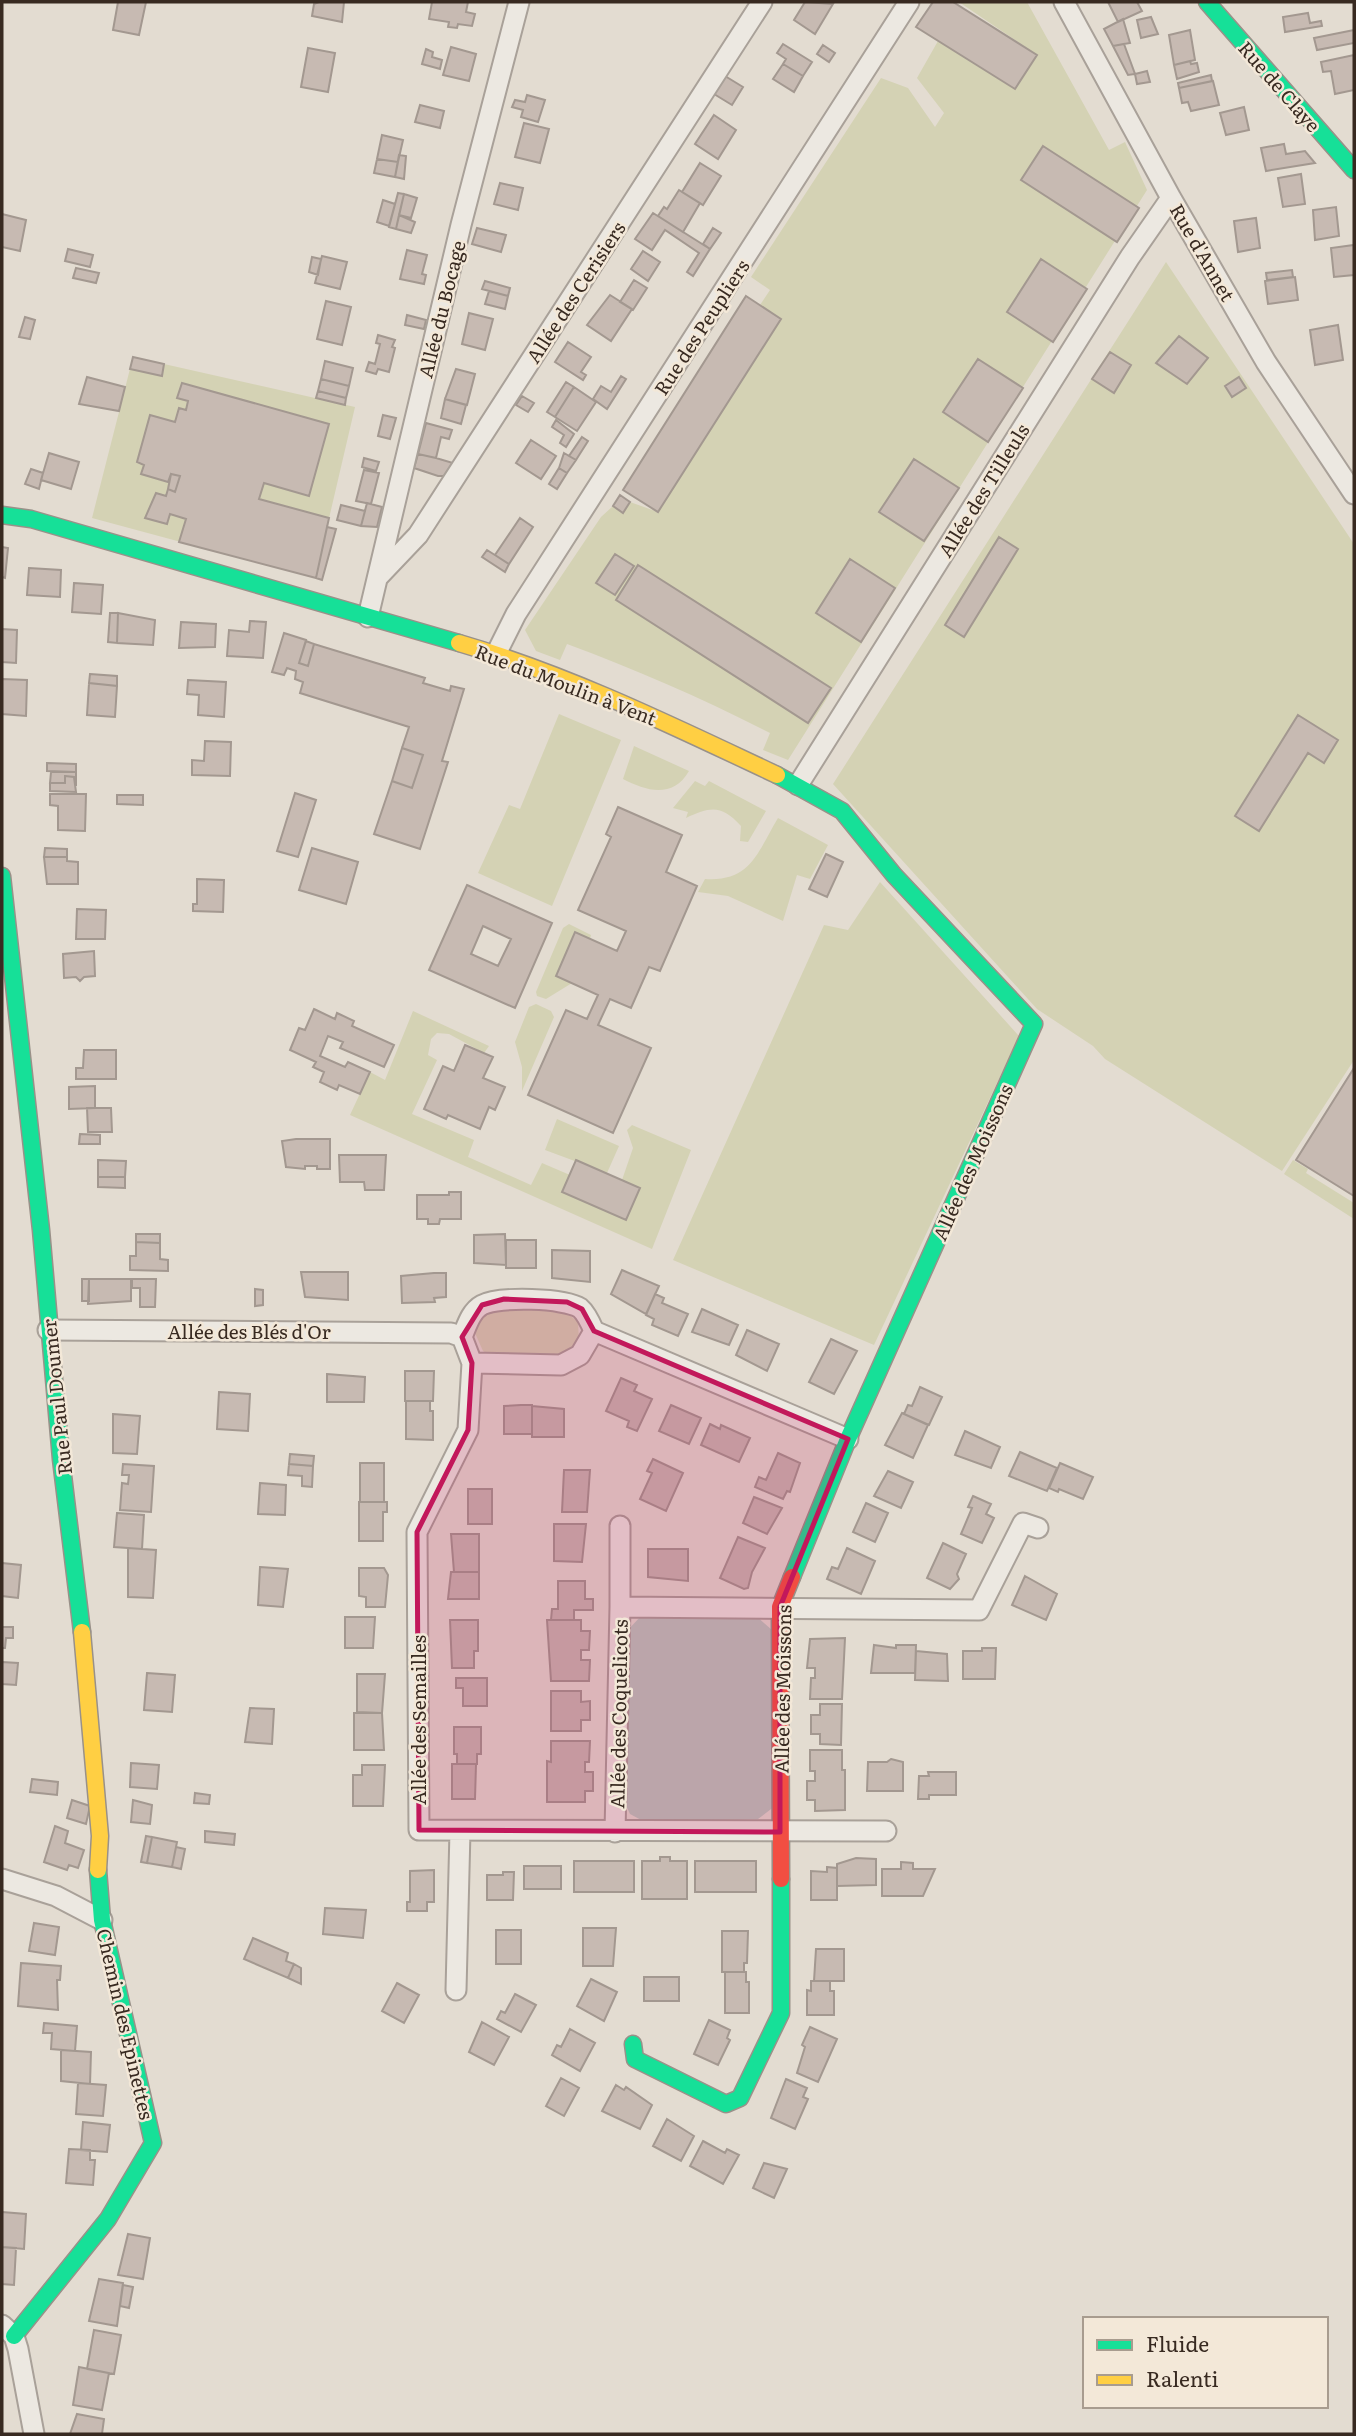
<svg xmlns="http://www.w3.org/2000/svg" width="1356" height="2436" font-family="Literata,serif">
<rect width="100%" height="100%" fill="#e3dcd1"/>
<path fill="#d4d2b4" d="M959 2H1027L1109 150 1125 142 1147 190 788 760 763 750 770 733C704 699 637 670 567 644L560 660 536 651 525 630 601 517 613 506 623 512 630 502 658 512 781 319 760 305 770 290 751 277 881 78 908 88 935 127 944 113 917 78 938 41 1037 55Z
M1166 262 1354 544V1060L1282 1171 1105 1059 1093 1046 1037 1009 833 784Z
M133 357 355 407 327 527 322 580 92 518Z
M559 714 621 740 552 906 478 873 509 805 520 809Z
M634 746 689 771C673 799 646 791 623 779Z
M695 781 705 786 709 781 766 811 748 842 740 841 741 826C722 805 711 806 686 818L688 812 673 808Z
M778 818 828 845 810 879 797 875 783 921 728 896 698 892 705 879C751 882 757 853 778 818Z
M880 882 1019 1036 874 1345 673 1260 824 925 848 930Z
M569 924 591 935 590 939 575 933 556 975 572 983 546 999 537 996 536 992 563 928Z
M536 1004 551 1011 554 1017 522 1091V1067L515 1042 529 1007Z
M413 1011 489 1046 484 1053 449 1034 437 1033 431 1039 428 1055 437 1060 412 1114 474 1140 468 1157 531 1185 542 1163 570 1175 562 1191 625 1220 640 1188 622 1180 633 1148 627 1130 632 1125 691 1150 652 1249 350 1115 370 1072 385 1080Z
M557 1119 619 1146 607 1173 545 1150Z
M1293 1160 1308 1169 1306 1173 1354 1203V1219L1284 1174Z
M498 1308 562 1309 578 1322 579 1342 565 1355 491 1356 483 1351 475 1333 484 1313Z"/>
<path fill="#bac8bf" d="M655 1615 708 1619 756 1616 772 1630 775 1806 758 1819 643 1821 630 1814 624 1801 626 1632 641 1616Z"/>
<path fill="#c7bab2" stroke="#a39890" stroke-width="2" fill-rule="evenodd" d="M118 2H146L139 35 113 30Z
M319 2H344L342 22 312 16 314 4Z
M432 2H468L466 12 475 14 472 26 458 24 457 28 448 27 449 22 429 19Z
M805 2 833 4 815 34 794 20Z
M933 2H953L1037 55 1015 89 916 27Z
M1108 2H1137L1142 11 1118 22Z
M1308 13 1310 23 1321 21 1322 26 1285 32 1283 17Z
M1151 17 1158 34 1141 38 1137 20Z
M1123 19 1130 43 1113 46 1104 29Z
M1190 30 1195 60 1174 65 1169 35Z
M1354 30V43L1317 50 1314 38Z
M783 44 812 62 803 76 783 64 786 59 777 53Z
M1124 44 1135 74 1128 75 1113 46Z
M823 45 835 53 829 62 817 54Z
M451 47 476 54 469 81 443 75Z
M308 48 335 53 328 92 301 87Z
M426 49 433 52 432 57 442 60 440 69 422 64Z
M1354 55V90L1335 94 1331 71 1323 72 1321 62Z
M1190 61 1191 64 1197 63 1199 72 1177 79 1174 65Z
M783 64 803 76 794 92 773 79Z
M1147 71 1150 82 1137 84 1135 74Z
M1211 75 1212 81 1179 88 1178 83Z
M725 76 743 87 732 105 714 94Z
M1213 81 1219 105 1191 111 1188 102 1182 103 1179 88Z
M527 95 545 100 538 122 521 117 523 110 512 107 515 100 525 102Z
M420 105 444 111 440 128 415 122Z
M1244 107 1249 130 1226 135 1220 113Z
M714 115 736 130 718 159 695 144Z
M524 123 549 129 540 163 515 157Z
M382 135 403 140 398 162 377 159Z
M1284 144 1286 154 1305 151 1315 163 1266 171 1261 148Z
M1043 146 1139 208 1117 242 1021 180Z
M399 155 406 156 404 179 395 177Z
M377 159 398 162 395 177 374 173Z
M700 163 721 176 703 205 682 192Z
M1301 174 1305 204 1283 207 1278 178Z
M500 183 523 188 518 210 494 204Z
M679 190 700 203 683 232 658 216 664 207 667 209Z
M398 193 404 194 396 229 389 227Z
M404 194 417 198 411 218 399 215Z
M383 200 395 204 389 226 377 222Z
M1336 207 1339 236 1315 240 1313 210Z
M653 213 710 249 693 276 687 272 699 253 665 230 652 250 635 239Z
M2 214 26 220 20 251 2 247Z
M399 215 415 222 411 233 396 229Z
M1256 218 1260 248 1238 252 1234 221Z
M477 228 506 235 501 252 472 244Z
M713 228 721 233 710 249 703 244Z
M1354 245V275L1334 277 1331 248Z
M68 249 93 255 90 267 65 261Z
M407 250 427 255 422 274 426 275 424 284 400 279Z
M643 251 660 262 648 281 631 269Z
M322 256 347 262 340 289 315 283Z
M312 257 321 259 318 275 309 272Z
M1041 259 1087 289 1053 342 1007 312Z
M76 268 99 273 96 283 73 278Z
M1292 270 1293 277 1267 280 1266 273Z
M1295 277 1298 300 1268 304 1265 281Z
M634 280 647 288 633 310 620 302Z
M485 281 510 288 508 296 482 289Z
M489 291 508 296 505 309 485 304Z
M610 295 632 309 611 341 587 325Z
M746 296 781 319 658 512 623 490Z
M326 301 351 307 342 345 317 339Z
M469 313 493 319 485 350 462 344Z
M407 315 426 320 424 329 405 325Z
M25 317 35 320 30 339 19 337Z
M1338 325 1343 360 1315 365 1310 330Z
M378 335 395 340 392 347 395 348 389 372 378 369 376 374 366 371 369 362 375 364 380 344 376 343Z
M1179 336 1208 358 1187 384 1156 363Z
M568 342 591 357 581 372 586 375 583 380 555 362Z
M1110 352 1131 365 1114 393 1092 379Z
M133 357 164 364 162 376 130 369Z
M978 359 1023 388 988 442 943 412Z
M325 361 353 368 349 386 321 379Z
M456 369 475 374 467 405 445 399Z
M621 376 626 379 607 409 593 399 601 386 611 392Z
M87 377 125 387 119 411 79 404Z
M1239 377 1246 388 1232 397 1225 386Z
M321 379 349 386 346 398 318 391Z
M566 382 574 387 555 417 547 412Z
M182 383 329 424 309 496 264 483 259 499 329 518 316 578 179 542 186 519 170 514 167 524 145 518 156 493 166 496 168 489 175 492 180 476 171 474 168 482 141 474 144 465 137 462 150 415 175 422 179 408 186 410 188 401 177 398Z
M574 387 596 402 577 431 555 417Z
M318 391 346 398 345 405 316 398Z
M522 396 534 403 528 412 516 405Z
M445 399 466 405 461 424 441 418Z
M383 415 396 418 390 439 378 436Z
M556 420 574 434 566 447 560 443 564 435 552 427Z
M426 423 452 430 449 439 441 437 436 458 418 454Z
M582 437 588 441 576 460 569 456Z
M531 440 556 456 541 479 516 463Z
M49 453 79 462 71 489 41 480Z
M564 453 576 460 567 473 559 468Z
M418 454 436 458 453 463 444 476H438L414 468Z
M364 458 379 462 376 471 362 467Z
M914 459 959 488 924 541 879 512Z
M559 468 567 473 557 489 549 484Z
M31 469 43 473 39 489 25 484Z
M364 470 379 473 371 504 356 501Z
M171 474 180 476 175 492 168 489Z
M620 495 630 502 623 513 613 506Z
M367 503 382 507 377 527 361 526Z
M341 505 365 511 361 526 337 520Z
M520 518 533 527 509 564 495 555Z
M327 527 336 529 322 580 316 578Z
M999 537 1018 549 964 637 945 625Z
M2 547 8 548 5 578 2 577Z
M487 550 509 564 505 572 482 557Z
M615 554 634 566 615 595 596 583Z
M850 559 895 588 861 642 816 613Z
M638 565 831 688 808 723 616 600Z
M29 568 61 570 60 597 27 595Z
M74 583 103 585 101 614 72 612Z
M110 613H118L117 643 108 642Z
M118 613 155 620 153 645 117 643Z
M250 621 266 622 263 658 227 656 229 630 249 632Z
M181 622 216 624 215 647 179 648Z
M2 629 17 630 16 663 2 662Z
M284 633 306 640 299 663 308 666 314 644 425 678 423 683 450 691 451 686 464 689 442 761 448 762 420 849 374 834 392 781 412 788 423 755 402 748 409 727 300 693 303 682 295 679 296 671 287 668 284 675 272 672Z
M306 641 314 644 308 666 299 663Z
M90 674 117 676V686L89 683Z
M2 679 27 680 26 716 2 714Z
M188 680 226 682 224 717 198 715 199 695 187 694Z
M89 683 117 686 115 717 87 715Z
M1298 715 1338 740 1324 763 1308 753 1259 831 1235 816Z
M205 741 231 742 230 776 192 775V760L204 761Z
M402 748 423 755 412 788 392 781Z
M47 763 76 764V772L47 771Z
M51 772H76V786L74 777 65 776V783H50Z
M65 776 74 777 76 792 50 791V783H65Z
M295 793 316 800 298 857 277 851Z
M50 794H86L85 831 58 830V806L50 805Z
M117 795H143V805L117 804Z
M618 807 682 835 666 872 697 886 660 971 649 967 631 1008 610 999 598 1025 651 1048 613 1133 528 1095 566 1010 587 1019 598 995 556 976 575 932 617 951 626 931 578 910 611 837 606 834Z
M45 848 67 849V857H44Z
M312 848 358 862 346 904 299 890Z
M826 854 843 862 827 897 809 889Z
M44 857H67V861L78 862V884H47Z
M197 879 224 880 223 912 193 911V904H197Z
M467 885 552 923 515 1008 429 970ZM483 926 511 939 498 966 471 954Z
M77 909 106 910 105 939H76Z
M94 951 95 976 84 977 80 981 76 977 64 978 63 954Z
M314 1009 335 1019 337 1013 354 1021 352 1026 394 1045 384 1067 340 1048 343 1042 328 1036 320 1056 345 1067 348 1062 370 1072 360 1094 339 1085 337 1090 320 1082 324 1072 313 1067 316 1062 290 1050 299 1028 305 1030Z
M465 1045 493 1057 483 1078 505 1087 495 1110 489 1107 480 1129 448 1115 446 1119 424 1109 443 1066 454 1071Z
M84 1050H116V1079H76V1068H83Z
M1354 1068V1196L1296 1160Z
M95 1086V1108L69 1109V1087Z
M87 1108H111L112 1132H88Z
M80 1134 100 1135V1144H79Z
M296 1139H330V1169H317V1166H305V1169L286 1167 282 1141Z
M339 1155H386L384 1190H365L364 1182H340Z
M98 1160 126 1161 125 1177H98Z
M576 1160 640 1188 626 1220 562 1192Z
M98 1177H125V1188L98 1187Z
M449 1192H461V1219H440L439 1224H428V1219H417V1195H449Z
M136 1234H160V1243L136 1242Z
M505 1234 506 1265 474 1263V1235Z
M506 1240H536V1268H506Z
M136 1242 160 1243V1259L168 1260V1271L130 1270V1256H136Z
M552 1250 590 1251V1282L552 1278Z
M622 1270 659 1286 646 1314 611 1294Z
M301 1272H348V1300L305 1297Z
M434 1273H446V1297L434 1298 435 1302 402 1303 401 1276Z
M82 1279H89V1301H82Z
M89 1279H131V1301L88 1304Z
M132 1279H156L155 1307H140V1288H132Z
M255 1289 263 1290V1305L255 1306Z
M655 1294 664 1298 662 1303 688 1314 678 1336 652 1325 654 1319 646 1315Z
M702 1309 738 1325 729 1345 692 1332Z
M747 1330 779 1344 767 1371 736 1355Z
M831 1339 857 1351 834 1394 809 1382Z
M405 1371H434L433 1401H405Z
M327 1374 365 1377 364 1402H327Z
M621 1378 637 1385 634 1391 652 1399 637 1431 627 1427 629 1421 606 1411Z
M920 1387 942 1397 929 1425 904 1414 908 1405 912 1406Z
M219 1392 250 1394 248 1431 217 1429Z
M406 1401H430V1411H433V1440L406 1439Z
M521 1405H532V1434H504V1406Z
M671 1405 701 1418 689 1444 659 1431Z
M532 1406 564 1409V1437H532Z
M902 1413 928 1425 913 1458 885 1445Z
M113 1414 140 1416 137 1454 113 1453Z
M710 1424 720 1429 721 1425 750 1438 739 1462 701 1445Z
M965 1431 1000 1447 991 1468 955 1455Z
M1020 1452 1057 1468 1047 1491 1009 1476Z
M778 1453 800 1463 790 1492 787 1491 783 1499 755 1487 759 1477 766 1480Z
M290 1454 314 1456 313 1466 289 1464Z
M653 1459 683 1473 666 1511 640 1499 652 1473 647 1471Z
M360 1463H384V1502H360Z
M1060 1463 1093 1477 1083 1499 1059 1489 1058 1492 1049 1488Z
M123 1464 154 1466 151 1512 120 1510 122 1483 128 1484 129 1475H122Z
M289 1464 313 1466 312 1487 302 1486V1476L288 1475Z
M564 1470H590L587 1512H562Z
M888 1471 913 1482 901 1508 874 1496Z
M260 1483 286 1485 285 1515 258 1514Z
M468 1489H492V1524H468Z
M973 1496 991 1504 986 1514 994 1518 982 1543 961 1534 972 1508 968 1507Z
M754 1497 782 1508 767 1534 743 1523Z
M359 1502H387V1512H383V1541H359Z
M866 1503 888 1513 875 1542 853 1532Z
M117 1513 144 1515 142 1549 114 1547Z
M554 1524H586L582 1562 554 1561Z
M451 1534H479V1572H454Z
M738 1537 765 1548 752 1572 748 1588 744 1589 720 1578Z
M943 1543 966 1554 957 1574 959 1579 950 1589 927 1578Z
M128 1548 156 1550 153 1598 128 1597Z
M847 1548 875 1561 861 1594 827 1579 832 1567 838 1569Z
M648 1549H688V1581L648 1577Z
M2 1563 21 1565 18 1598 2 1596Z
M260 1567 288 1569 283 1607 258 1605Z
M359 1568H384L388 1575 385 1607H366V1597L359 1596Z
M451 1572H479V1599H448Z
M1025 1576 1057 1594 1046 1620 1012 1605Z
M558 1581H585V1599H593V1610H574V1620H551L552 1609H558Z
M345 1617H375L373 1648H345Z
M450 1620H478V1651H474V1668H452Z
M547 1620H581V1631H590L589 1650H581V1660H590L589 1681H551Z
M2 1627H13V1638H6L5 1648H2Z
M845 1638 842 1699H810L811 1678H815V1668H807L810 1639Z
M874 1645 896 1648V1645H916L915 1673H871Z
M982 1648H996L995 1679H963V1651H982Z
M916 1651 947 1654 948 1681 915 1680Z
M2 1662 18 1663 16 1685 2 1684Z
M147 1673 175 1675 172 1712 144 1710Z
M357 1674H385L382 1713 357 1712Z
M456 1678H487V1706H463V1688H456Z
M551 1691H581V1702L590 1701V1720H581V1731H551Z
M820 1704H842L841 1745 820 1744V1734H811V1715H820Z
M250 1708 274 1709 272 1744 245 1742Z
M354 1713H382L384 1750H354Z
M454 1727H481V1754H477V1764H457V1754H454Z
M551 1741H590L589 1762H585V1772H593V1791H585V1802H547V1761L551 1762Z
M810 1750H842V1770H845V1810L815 1811V1800H807V1781H815V1771H810Z
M891 1759 903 1762V1791H867L868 1762H887Z
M131 1763 159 1765 157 1789 130 1787Z
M452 1764H476L475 1799H452Z
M362 1765H385L383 1806H353V1775H362Z
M928 1772H956V1795H929V1799H918L919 1776H929Z
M32 1779 58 1782 57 1795 30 1792Z
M195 1793 210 1795 209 1804 194 1803Z
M72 1800 90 1806 86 1824 67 1818Z
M133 1800 152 1805 150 1824 131 1822Z
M55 1826 68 1831 65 1843 84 1850 78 1868 69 1865 67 1870 44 1862Z
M205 1831 235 1834 234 1845 205 1842Z
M146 1836 152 1837 147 1863 141 1862Z
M152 1837 177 1842 172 1867 147 1863Z
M176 1847 185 1849 181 1869 172 1867Z
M660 1857H670V1861H687V1899H642V1861H660Z
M856 1858 876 1859V1885L837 1886V1864Z
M574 1861H634V1892H574Z
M695 1861H756V1892H695Z
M901 1862 913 1863V1869H935L923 1896H882V1869H901Z
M524 1866H561V1889H524Z
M827 1867 837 1868V1900H811V1871L827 1872Z
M434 1870V1902H427V1911H407V1902H410V1871Z
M503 1872H514L513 1900H487V1875H503Z
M325 1908 366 1910 363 1938 323 1934Z
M34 1923 59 1927 55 1955 29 1951Z
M583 1928H616L613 1966H583Z
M496 1930H521V1964H496Z
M722 1931H748L747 1963H744V1972H722Z
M253 1938 288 1953 286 1961 294 1964 288 1978 244 1959Z
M816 1949H844V1981H814Z
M21 1963 61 1966 60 1980H57L58 2010 18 2006Z
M294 1964 301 1968V1984L288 1978Z
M725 1972H746V1982H749V2013H725Z
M644 1977H679V2001H644Z
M591 1979 617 1992 604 2021 577 2006Z
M811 1981H830V1991H834V2015H807V1990L811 1991Z
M397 1983 419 1995 404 2023 382 2011Z
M515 1994 536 2005 521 2032 497 2019 501 2011 505 2013Z
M709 2020 730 2030 727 2038 730 2040 718 2065 694 2054Z
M482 2022 509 2037 494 2065 469 2052Z
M44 2023 77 2026 75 2051 51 2049 52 2033H43Z
M810 2027 837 2039 818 2082 797 2073 805 2047 802 2045Z
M570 2029 595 2043 580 2071 552 2055 557 2045 561 2047Z
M61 2050 91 2052 90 2084 61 2081Z
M561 2078 579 2088 564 2116 546 2106Z
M786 2079 807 2088 803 2097 808 2099 795 2129 771 2118Z
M78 2083 106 2085 103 2116 76 2114Z
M616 2085 624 2090 626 2087 652 2105 640 2129 602 2111Z
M667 2119 694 2136 681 2161 653 2146Z
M83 2122 110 2125 107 2152 81 2150Z
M703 2141 725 2153 727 2149 739 2155 723 2184 690 2166Z
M69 2149 90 2150V2160H95L93 2185 66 2183Z
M764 2163 787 2169 774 2198 753 2188Z
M2 2212 26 2214 24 2249 2 2247Z
M128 2234 150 2238 143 2279 118 2275Z
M2 2247 16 2248 14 2285 2 2284Z
M99 2279 123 2283 117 2326 89 2321Z
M123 2285 133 2287 129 2308 120 2306Z
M94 2330 121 2335 114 2374 87 2369Z
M79 2367 109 2373 102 2410 73 2405Z
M77 2414 104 2419 102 2434H70Z"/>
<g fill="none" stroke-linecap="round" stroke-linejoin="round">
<g stroke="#a9a199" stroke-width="23">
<path id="street" d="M1064 2 1171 198 1266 362 1354 494
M379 576 418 535 762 2
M368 617 461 225 519 2
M496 654 516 614 909 2
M798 785 1130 257 1171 198
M48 1330 451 1333 462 1337 472 1363 468 1430 417 1532 419 1830 886 1831
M462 1337C467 1325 471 1311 482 1305 499 1296 565 1298 580 1308 586 1313 591 1324 594 1331L848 1439
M472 1363 561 1365 580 1355 594 1331
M620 1526V1607
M615 1832 620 1607 979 1610 1023 1523 1038 1528
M2 1879 56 1896 102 1920
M456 1990 460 1831
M2 2325 14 2336 18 2349 34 2434"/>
</g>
<g stroke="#999189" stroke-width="19">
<path id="fast" d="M1207 2 1354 170
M2 515 31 519 459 643
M777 775 842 811 894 875 1034 1024 848 1439 792 1577
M2 876 41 1230 61 1459 82 1632
M633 2044 635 2059 726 2104 740 2098 781 2013V1879
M14 2336 108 2219 153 2143 102 1920 98 1870"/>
</g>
<g stroke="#999189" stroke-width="19">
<path id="slow" d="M459 643C569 675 673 726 777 775
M82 1632 100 1836 98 1870"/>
</g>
<g stroke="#999189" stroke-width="19">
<path id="jam" d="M781 1879 780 1607 792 1577"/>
</g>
<use href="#street" stroke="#ece8e1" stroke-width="19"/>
<use href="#fast" stroke="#16e098" stroke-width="16"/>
<use href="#slow" stroke="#ffcf43" stroke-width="16"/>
<use href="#jam" stroke="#f24e42" stroke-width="16"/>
</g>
<path fill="#c2185b" fill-opacity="0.2" stroke="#c2185b" stroke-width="5" stroke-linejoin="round" d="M504 1299 567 1302 582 1309 594 1331 848 1439 780 1607V1832L419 1830 417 1532 468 1430 472 1363 462 1337 482 1305Z"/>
<g text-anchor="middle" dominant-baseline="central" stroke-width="5" stroke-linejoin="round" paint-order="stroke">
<g font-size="19" fill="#382a21" stroke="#f3e8d8">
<text transform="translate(1280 86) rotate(49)">Rue de Claye</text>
<text transform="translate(1203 252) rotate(60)">Rue d'Annet</text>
<text transform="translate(575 292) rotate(-57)">Allée des Cerisiers</text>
<text transform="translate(441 309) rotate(-76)">Allée du Bocage</text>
<text transform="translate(701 327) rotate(-57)">Rue des Peupliers</text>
<text transform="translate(983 490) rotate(-58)">Allée des Tilleuls</text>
<text transform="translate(566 684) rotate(21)">Rue du Moulin à Vent</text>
<text transform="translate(972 1162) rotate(-66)">Allée des Moissons</text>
<text x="249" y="1331">Allée des Blés d'Or</text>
<text transform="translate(56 1397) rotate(-96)">Rue Paul Doumer</text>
<text transform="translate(782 1689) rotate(-89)">Allée des Moissons</text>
<text transform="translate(618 1714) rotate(-89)">Allée des Coquelicots</text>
<text transform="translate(418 1720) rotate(-90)">Allée des Semailles</text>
<text transform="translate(126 2024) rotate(77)">Chemin des Epinettes</text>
</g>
</g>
<rect width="1356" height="2436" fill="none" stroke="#382a21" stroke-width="7"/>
<rect x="1083" y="2317" width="245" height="91" fill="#f3e8d8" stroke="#a89c8f" stroke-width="2"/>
<rect x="1097" y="2340" width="35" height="10" fill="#16e098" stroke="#a89c8f" stroke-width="2"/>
<text x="1146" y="2352" font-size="21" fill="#382a21">Fluide</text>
<rect x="1097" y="2375" width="35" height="10" fill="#ffcf43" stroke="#a89c8f" stroke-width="2"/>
<text x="1146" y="2387" font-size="21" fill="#382a21">Ralenti</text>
</svg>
